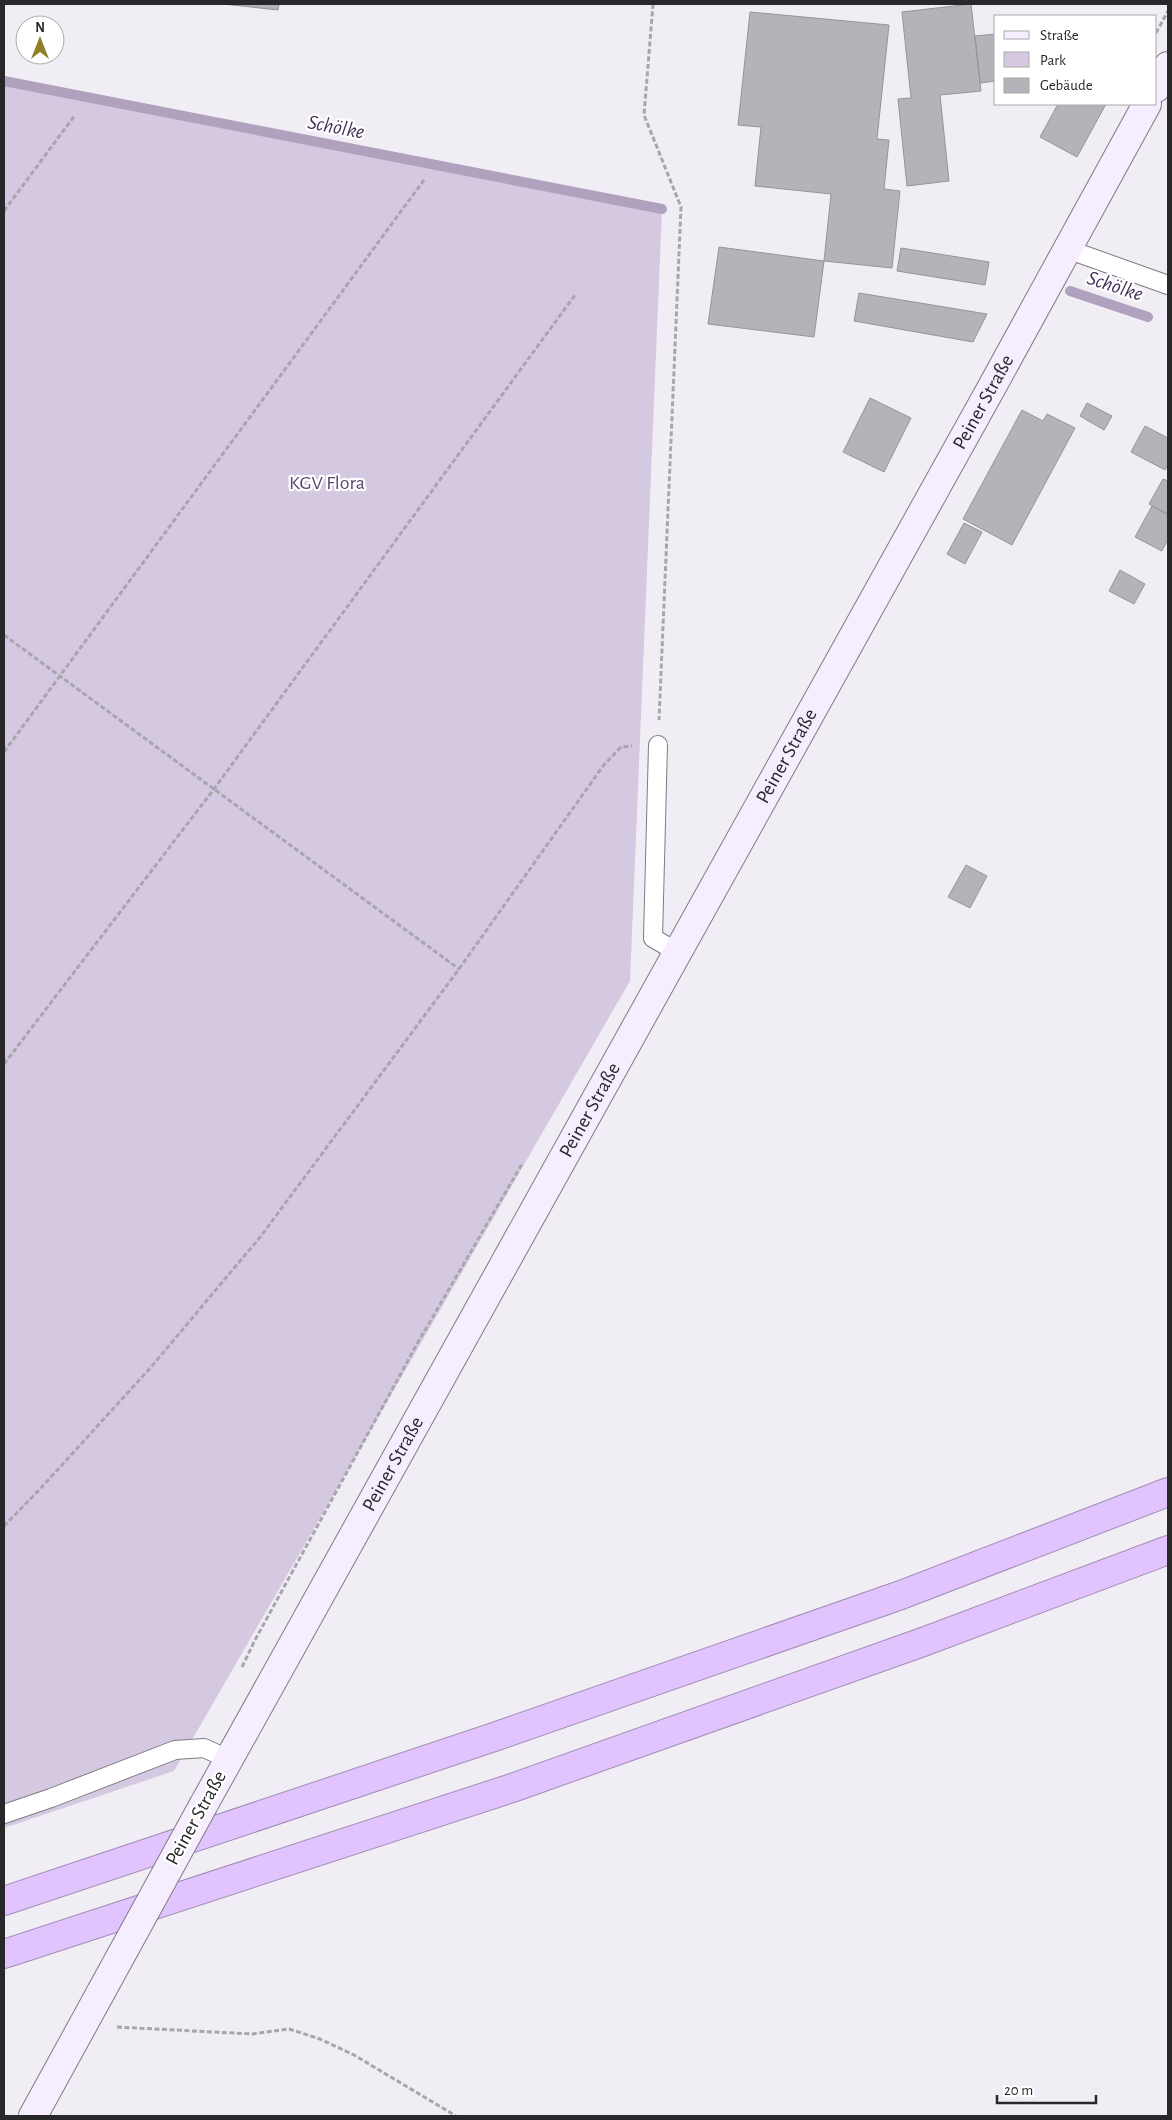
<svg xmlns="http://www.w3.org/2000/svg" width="1172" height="2120" font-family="'Alegreya Sans',sans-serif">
<rect width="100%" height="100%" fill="#f1edf5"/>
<path fill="#d5c9e2" d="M4 81 662 209 630 981 174 1771 4 1828Z"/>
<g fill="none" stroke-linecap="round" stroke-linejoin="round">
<path stroke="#b0a2bf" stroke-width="10" d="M4 81 662 209
M1070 291 1148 317"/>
</g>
<path fill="#b5b2b9" stroke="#97939b" d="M223 4H279L278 10Z
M971 4 981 91 940 95 949 181 907 186 898 99 911 98 902 12Z
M750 12 889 25 877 139 889 140 884 189 900 191 892 268 824 261 831 194 755 186 761 127 738 125Z
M996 34V81L980 83 975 36Z
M1058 104H1106L1077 157 1040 137Z
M719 247 824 261 814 337 708 324Z
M901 248 989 262 985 285 897 271Z
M859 293 987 314 973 342 854 321Z
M870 398 911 418 884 472 843 452Z
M1087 403 1112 416 1104 430 1080 416Z
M1022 410 1043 421 1047 414 1075 428 1012 545 963 519Z
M1145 426 1168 438V465L1165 470 1131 452Z
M1163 479 1168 481V514L1149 504Z
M1152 506 1168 515V539L1162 551 1135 537Z
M964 523 982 532 965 564 947 554Z
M1120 570 1145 584 1134 604 1109 591Z
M966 865 987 876 970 908 948 897Z"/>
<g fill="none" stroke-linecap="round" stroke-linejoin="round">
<g stroke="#7f7b82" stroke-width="20">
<path id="lane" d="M1067 249 1168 285
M658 745 653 938 677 952
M4 1814 51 1798 175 1750 204 1748 228 1759"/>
</g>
<g stroke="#7f7b82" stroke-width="30">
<g id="secondary">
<path d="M1156 88 1168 66"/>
<path id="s1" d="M204 1804 988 394 1147 104"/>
<path d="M33 2116 101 1992"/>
</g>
</g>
<g stroke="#a08db4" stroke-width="30">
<path id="highway" d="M4 1901 494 1737 901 1595 1168 1492
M4 1954 512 1788 923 1642 1168 1550"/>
</g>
<path stroke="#a8a6ac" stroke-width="3" stroke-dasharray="5 2.5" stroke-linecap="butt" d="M653 4 644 115 681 207 659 720
M1156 33 1168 11
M4 211 75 115
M4 635 459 969
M4 752 424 180
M4 1064 214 789 575 295
M4 1526 41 1488 152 1366 261 1236 459 969 603 766 621 747 632 746
M242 1667 255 1640 417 1344 522 1164
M117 2027 252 2034 289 2029 320 2039 354 2055 456 2116"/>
<use href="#lane" stroke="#fff" stroke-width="18"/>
<use href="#secondary" stroke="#f6edff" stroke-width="28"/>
<use href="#highway" stroke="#e1c4fe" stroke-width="28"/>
<g stroke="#7f7b82" stroke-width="30" stroke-linecap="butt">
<path id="secondary-bridge" d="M101 1992 204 1804"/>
</g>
<use href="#secondary-bridge" stroke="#f6edff" stroke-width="28"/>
</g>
<g text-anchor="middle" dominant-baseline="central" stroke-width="4.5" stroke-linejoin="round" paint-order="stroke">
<g font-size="20" fill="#28272a" stroke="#fff">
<text stroke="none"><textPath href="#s1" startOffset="1604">Peiner Straße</textPath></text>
<text stroke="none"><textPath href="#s1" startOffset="1199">Peiner Straße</textPath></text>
<text stroke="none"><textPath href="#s1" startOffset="794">Peiner Straße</textPath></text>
<text stroke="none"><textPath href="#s1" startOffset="389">Peiner Straße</textPath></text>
<text transform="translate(196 1818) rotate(-61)">Peiner Straße</text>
</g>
<g font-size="20" fill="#5e4773" stroke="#fff">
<text x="327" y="483">KGV Flora</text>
</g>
<g font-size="21" font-style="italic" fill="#463059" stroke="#fff">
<text transform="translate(336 127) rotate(11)">Schölke</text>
<text transform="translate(1115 286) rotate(18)">Schölke</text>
</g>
</g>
<rect width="1172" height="2120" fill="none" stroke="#28272a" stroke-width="10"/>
<rect x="994" y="15" width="162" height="90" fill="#ffffff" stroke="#a9a9aa"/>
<rect x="1004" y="31" width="25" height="8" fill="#f6edff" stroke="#a9a9aa"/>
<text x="1040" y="40" font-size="15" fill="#28272a">Straße</text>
<rect x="1004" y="52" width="25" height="15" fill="#d5c9e2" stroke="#a9a9aa"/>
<text x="1040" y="65" font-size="15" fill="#28272a">Park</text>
<rect x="1004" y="78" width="25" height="15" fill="#b5b2b9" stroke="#a9a9aa"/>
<text x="1040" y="90" font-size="15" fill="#28272a">Gebäude</text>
<g transform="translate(40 40)"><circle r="24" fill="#ffffff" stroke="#a9a9aa"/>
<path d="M0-4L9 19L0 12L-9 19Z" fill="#917f26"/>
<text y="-8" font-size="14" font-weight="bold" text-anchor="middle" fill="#28272a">N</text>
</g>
<path d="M997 2095v8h99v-8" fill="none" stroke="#28272a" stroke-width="2.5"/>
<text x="1004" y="2095" font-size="15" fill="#28272a" stroke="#ffffff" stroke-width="4" paint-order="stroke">20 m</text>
</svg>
